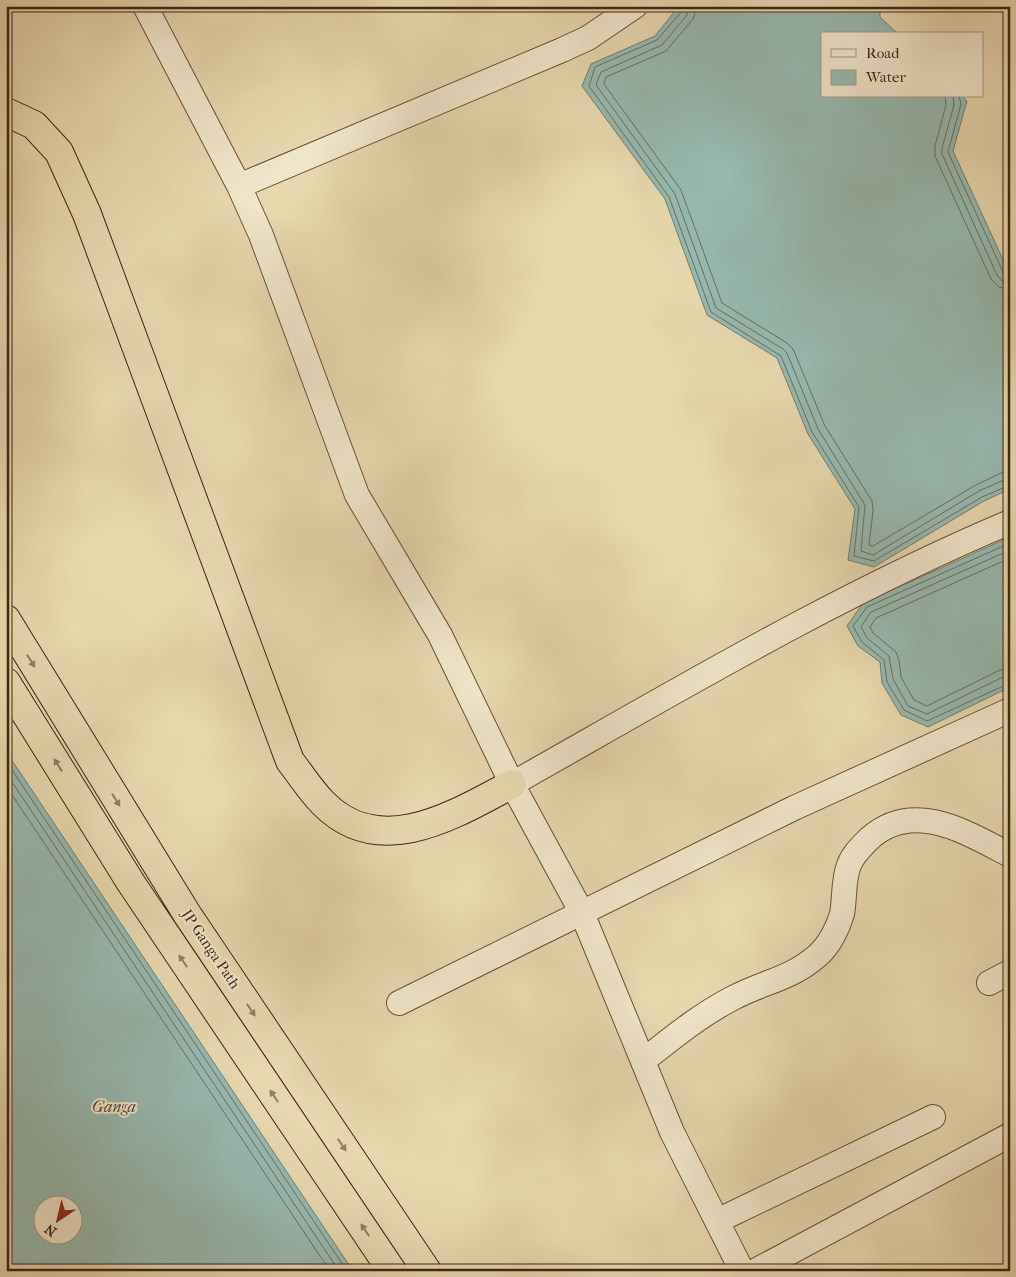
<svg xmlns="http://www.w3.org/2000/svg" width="1016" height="1277" font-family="'IM FELL French Canon',serif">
<rect width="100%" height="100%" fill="#e6d7ad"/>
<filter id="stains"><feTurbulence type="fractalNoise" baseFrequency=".004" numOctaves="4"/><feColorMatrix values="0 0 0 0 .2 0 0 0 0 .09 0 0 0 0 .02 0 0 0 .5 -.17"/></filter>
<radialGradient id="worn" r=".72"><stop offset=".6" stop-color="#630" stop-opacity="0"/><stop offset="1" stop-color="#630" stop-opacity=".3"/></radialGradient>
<path fill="#97b8af" stroke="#747d72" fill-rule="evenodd" d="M679 6H880V17L898 34H822V96H962L967 101 953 151 1010 275V489L984 501 874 567 848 560 855 509 808 434 777 358 707 315 665 199 582 86 591 64 655 36Z
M1010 537V687L928 727 901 715 882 683 880 662 858 646 847 626 863 603Z
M6 752 9 756 353 1271H6ZM42 1204H72V1234H42Z"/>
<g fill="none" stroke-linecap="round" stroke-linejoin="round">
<path stroke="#6b6e63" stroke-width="1" d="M683 6 682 11 657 40 595 67 589 86 669 197 711 312 781 356 812 432 859 507 854 556 874 561 982 497 1010 485
M689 6 687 15 662 45 601 72 596 85 675 194 716 308 783 349 787 353 818 429 865 505 861 551 873 555 979 491 1004 480 1010 479
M697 6 693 19 666 51 606 77 604 84 681 190 722 303 787 343 793 349 825 426 872 501 873 511 869 545 873 546 976 485 1001 473 1010 471
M945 96 946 105 935 146V156L991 279 999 287 1010 290
M953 96 954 105 942 148V154L997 275 1002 281 1010 282
M959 96 961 104 948 152 1003 272 1006 275 1010 276
M1010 543 867 607 853 626 862 642 884 660 887 682 904 710 927 721 1010 683
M1010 550 871 612 861 627 867 638 889 656 893 679 908 706 927 714 1003 677 1010 676
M1010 558 876 618 870 627 873 633 896 652 899 660 901 677 914 700 927 706 1000 670 1010 669
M6 761 347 1271
M6 773 339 1271
M6 786 330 1271"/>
<g stroke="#69523c" stroke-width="26">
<path id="minor" d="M145 6 239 186 261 235 357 495 440 635 512 784 582 913 672 1132 742 1271
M239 186 562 50 588 38 635 6
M512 784C675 692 837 595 1010 522
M989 983 1010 972
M399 1003 794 808 1010 710
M643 1061C672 1038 700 1015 733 998 763 982 791 979 817 956 829 946 838 928 842 914 845 898 843 880 849 865 853 854 862 846 870 838 914 799 967 833 1010 855
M717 1221 933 1117
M755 1271 1010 1135"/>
</g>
<g stroke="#3f2517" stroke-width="30">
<path id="highway" d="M6 112 34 125 59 152 87 214 290 761C301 775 311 791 323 803 380 861 454 815 512 784
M6 619 187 914 427 1271
M6 682 131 883 392 1271"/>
</g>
<use href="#minor" stroke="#efe5ca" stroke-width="24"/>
<use href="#highway" stroke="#e6d7ad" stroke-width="28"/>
</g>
<defs><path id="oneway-solid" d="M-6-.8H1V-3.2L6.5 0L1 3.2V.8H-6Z" transform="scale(1.25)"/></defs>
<g fill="#927e62">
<use href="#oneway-solid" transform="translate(31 661) rotate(58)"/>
<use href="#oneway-solid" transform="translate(58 765) rotate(-122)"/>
<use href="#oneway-solid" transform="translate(116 800) rotate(58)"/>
<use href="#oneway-solid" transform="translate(183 961) rotate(-124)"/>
<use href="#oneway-solid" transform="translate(251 1010) rotate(56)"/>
<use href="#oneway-solid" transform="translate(274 1096) rotate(-124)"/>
<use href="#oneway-solid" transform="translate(342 1145) rotate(56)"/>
<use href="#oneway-solid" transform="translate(365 1230) rotate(-124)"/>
</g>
<g text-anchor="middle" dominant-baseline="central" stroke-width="4" stroke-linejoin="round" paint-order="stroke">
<g font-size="15" fill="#3f2517" stroke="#efe5ca">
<text transform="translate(211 949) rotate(56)">JP Ganga Path</text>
</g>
<g font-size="16" font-style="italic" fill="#554a3d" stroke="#efe5ca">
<text x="114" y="1106">Ganga</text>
</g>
</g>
<rect width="1016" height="1277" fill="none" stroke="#e6d7ad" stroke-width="25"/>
<rect x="8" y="8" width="1001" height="1262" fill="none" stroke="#3f2517" stroke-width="2.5"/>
<rect x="12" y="12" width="991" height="1252" fill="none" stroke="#3f2517"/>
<rect x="821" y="32" width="162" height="65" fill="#efe5ca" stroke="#a99882"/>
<rect x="831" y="49" width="25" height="8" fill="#efe5ca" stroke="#a99882"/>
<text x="866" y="58" font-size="15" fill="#3f2517">Road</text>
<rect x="831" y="70" width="25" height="15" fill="#97b8af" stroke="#a99882"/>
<text x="866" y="82" font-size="15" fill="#3f2517">Water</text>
<g transform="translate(58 1220) rotate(215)"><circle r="24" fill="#efe5ca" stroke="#a99882"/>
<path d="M0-4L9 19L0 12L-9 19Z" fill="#8f2418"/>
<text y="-8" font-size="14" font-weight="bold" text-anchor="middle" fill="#3f2517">N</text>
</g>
<rect width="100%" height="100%" filter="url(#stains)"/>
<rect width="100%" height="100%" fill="url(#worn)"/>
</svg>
